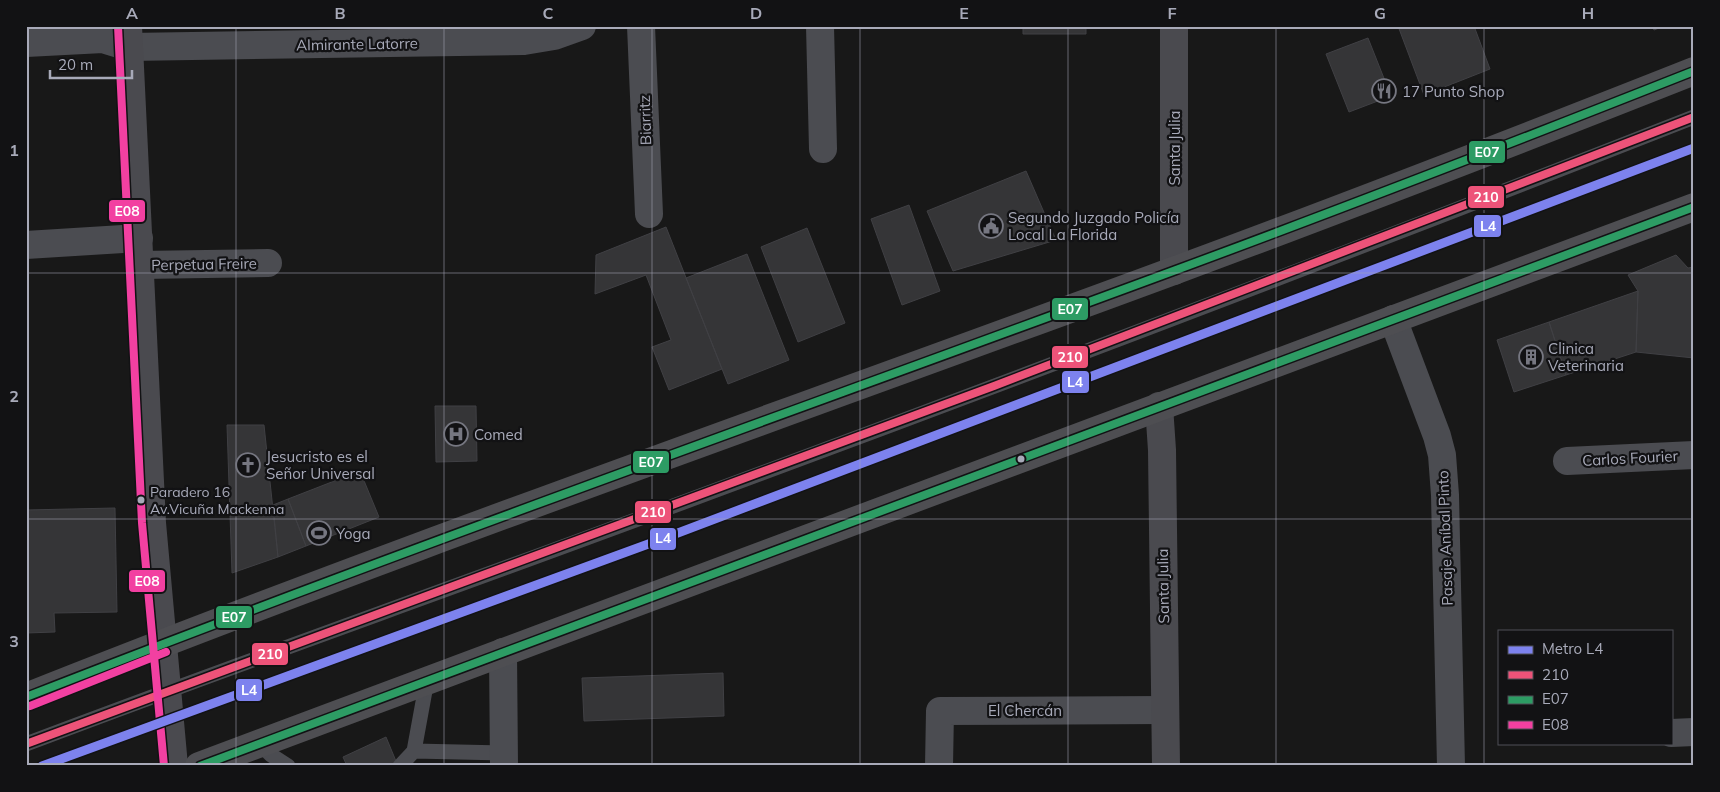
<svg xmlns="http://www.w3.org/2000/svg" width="1720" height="792" font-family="Mulish,sans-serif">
<rect width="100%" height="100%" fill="#181818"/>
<path fill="#353537" stroke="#404044" d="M1023 26H1086V34H1023Z
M1398 26H1474L1490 69 1424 95Z
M1652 26H1664L1654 30Z
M1368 38 1391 96 1349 112 1326 54Z
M1026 171 1056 240 953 271 927 211Z
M909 205 940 291 902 305 871 219Z
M666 227 722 369 669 390 652 347 671 340 646 275 595 294 596 255Z
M807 228 845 323 798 342 761 247Z
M747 254 789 360 728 384 686 278Z
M1676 255 1688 268 1694 267V358L1636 352 1638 291 1628 275Z
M1638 291 1636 352 1566 375 1549 322Z
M1549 322 1566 375 1514 392 1497 340Z
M435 406H476L477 461 436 462Z
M227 425H264L278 557 232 573Z
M360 471 379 517 306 546 288 499Z
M288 499 306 546 278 557 273 505Z
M115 508 117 612 54 613 55 632 26 633V510Z
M723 673 724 716 584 721 582 678Z
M386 737 398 766H347L343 757Z"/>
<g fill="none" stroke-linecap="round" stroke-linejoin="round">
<path stroke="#4b4c51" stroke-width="15" d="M259 743 271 755 288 766
M26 744C208 675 391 610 573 543 948 405 1322 263 1694 117
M414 751 504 753
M400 766 414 751 427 680"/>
<path stroke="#4b4c51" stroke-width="28" d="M641 26 649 214
M820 26 823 149
M26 43 103 39 129 47 524 41 554 36 582 26
M26 245 139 238
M140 265 268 263
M1393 319 1437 436 1442 455 1445 495 1451 766
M1567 461 1694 455
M503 652 504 766
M1671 733 1694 732
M939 766 940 711 1165 710"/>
<path stroke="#4a4a4f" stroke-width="28" d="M128 26 152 523 174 766
M1174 271V26
M1159 406 1162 450 1166 766"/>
<path stroke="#4e4e52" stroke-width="28" d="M26 697C406 546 792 412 1176 270 1349 206 1522 139 1694 71
M199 766 1694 207"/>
<g stroke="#121214" stroke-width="11">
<path id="bus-1" d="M26 744 994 386 1694 117"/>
</g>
<g stroke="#121214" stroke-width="11">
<path id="bus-2" d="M26 697C407 548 792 412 1176 270 1349 206 1522 139 1694 71
M200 766 1694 207"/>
</g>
<g stroke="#121214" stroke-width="11">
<path id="bus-3" d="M118 26 142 523 164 766
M30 706 166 652"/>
</g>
<use href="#bus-1" stroke="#ed5379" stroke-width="8"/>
<use href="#bus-2" stroke="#2d9c64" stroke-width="8"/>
<use href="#bus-3" stroke="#f240a1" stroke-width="8"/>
<g stroke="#121214" stroke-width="12">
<path id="metro-1" d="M42 766 662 539 1694 148"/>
</g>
<use href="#metro-1" stroke="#7d82ee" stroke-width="9"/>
</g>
<path fill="none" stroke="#a8aab9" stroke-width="1" stroke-opacity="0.55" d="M236 26V766M444 26V766M652 26V766M860 26V766M1068 26V766M1276 26V766M1484 26V766M26 273H1694M26 519H1694"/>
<defs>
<g id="restaurant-ring" transform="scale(1.25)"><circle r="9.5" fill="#121214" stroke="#767781" stroke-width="1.5"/><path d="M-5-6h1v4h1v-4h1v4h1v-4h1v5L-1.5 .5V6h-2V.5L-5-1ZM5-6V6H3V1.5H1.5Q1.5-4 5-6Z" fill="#767781"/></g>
<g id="civic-ring" transform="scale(1.25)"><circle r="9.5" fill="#121214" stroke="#767781" stroke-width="1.5"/><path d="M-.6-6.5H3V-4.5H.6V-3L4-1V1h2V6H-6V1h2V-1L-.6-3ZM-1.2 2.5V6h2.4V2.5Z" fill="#767781"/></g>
<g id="building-ring" transform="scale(1.25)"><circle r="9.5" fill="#121214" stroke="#767781" stroke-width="1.5"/><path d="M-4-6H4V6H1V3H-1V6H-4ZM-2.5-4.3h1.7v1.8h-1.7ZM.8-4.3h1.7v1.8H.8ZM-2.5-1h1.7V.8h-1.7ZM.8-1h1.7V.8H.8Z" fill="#767781"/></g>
<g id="hospital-ring" transform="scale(1.25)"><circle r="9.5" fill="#121214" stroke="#767781" stroke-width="1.5"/><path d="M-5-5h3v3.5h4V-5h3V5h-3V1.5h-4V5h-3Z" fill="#767781"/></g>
<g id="church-ring" transform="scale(1.25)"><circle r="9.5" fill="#121214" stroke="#767781" stroke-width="1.5"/><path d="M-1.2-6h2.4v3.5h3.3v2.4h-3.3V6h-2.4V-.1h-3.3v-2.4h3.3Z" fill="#767781"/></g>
<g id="stadium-ring" transform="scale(1.25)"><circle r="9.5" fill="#121214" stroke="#767781" stroke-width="1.5"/><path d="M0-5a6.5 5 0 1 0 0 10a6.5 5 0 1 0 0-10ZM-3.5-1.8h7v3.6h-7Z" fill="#767781"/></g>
</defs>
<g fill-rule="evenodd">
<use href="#restaurant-ring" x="1384" y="91"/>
<use href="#civic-ring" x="991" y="226"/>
<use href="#building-ring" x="1531" y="357"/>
<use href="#hospital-ring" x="456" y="434"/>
<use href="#church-ring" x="248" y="465"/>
<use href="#stadium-ring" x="319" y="533"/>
</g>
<g fill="#a8aab9" stroke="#121214" stroke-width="2">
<circle cx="1021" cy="459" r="4.5"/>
<circle cx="141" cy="500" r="4.5"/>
</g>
<g text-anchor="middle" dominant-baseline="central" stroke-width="4.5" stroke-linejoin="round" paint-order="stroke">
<g font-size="14" fill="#a8aab9" stroke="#121214" text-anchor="start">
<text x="150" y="492">Paradero 16<tspan x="150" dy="17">Av.Vicuña Mackenna</tspan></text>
</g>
<g font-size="15" fill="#a8aab9" stroke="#121214">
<text transform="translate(357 44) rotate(-1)">Almirante Latorre</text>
<text transform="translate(645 120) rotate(-92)">Biarritz</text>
<text transform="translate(1174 148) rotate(-90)">Santa Julia</text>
<text transform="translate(204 264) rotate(-1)">Perpetua Freire</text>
<text transform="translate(1630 458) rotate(-3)">Carlos Fourier</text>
<text transform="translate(1445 538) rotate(-92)">Pasaje Aníbal Pinto</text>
<text transform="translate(1163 586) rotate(-91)">Santa Julia</text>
<text x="1025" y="710">El Chercán</text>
</g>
<g font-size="15" fill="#a8aab9" stroke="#121214" text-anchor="start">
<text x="1402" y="91">17 Punto Shop</text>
<text x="1008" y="217">Segundo Juzgado Policía<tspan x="1008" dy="17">Local La Florida</tspan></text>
<text x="1548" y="348">Clinica<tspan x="1548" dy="17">Veterinaria</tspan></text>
<text x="474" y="434">Comed</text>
<text x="266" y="456">Jesucristo es el<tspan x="266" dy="17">Señor Universal</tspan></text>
<text x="336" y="533">Yoga</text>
</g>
</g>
<g stroke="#121214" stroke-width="2">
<rect x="1468" y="140" width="38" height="24" rx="5" fill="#2d9c64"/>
<rect x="1467" y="185" width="38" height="24" rx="5" fill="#ed5379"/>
<rect x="108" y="199" width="38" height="24" rx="5" fill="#f240a1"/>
<rect x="1473" y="214" width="29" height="24" rx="5" fill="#7d82ee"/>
<rect x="1051" y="297" width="38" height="24" rx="5" fill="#2d9c64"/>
<rect x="1051" y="345" width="38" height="24" rx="5" fill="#ed5379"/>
<rect x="1061" y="370" width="29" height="24" rx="5" fill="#7d82ee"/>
<rect x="632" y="450" width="38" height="24" rx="5" fill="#2d9c64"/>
<rect x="634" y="500" width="38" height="24" rx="5" fill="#ed5379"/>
<rect x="649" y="527" width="28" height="24" rx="5" fill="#7d82ee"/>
<rect x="128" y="569" width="38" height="24" rx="5" fill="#f240a1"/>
<rect x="215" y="605" width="38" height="24" rx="5" fill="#2d9c64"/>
<rect x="251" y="642" width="38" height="24" rx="5" fill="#ed5379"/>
<rect x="235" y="678" width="28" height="24" rx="5" fill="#7d82ee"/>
</g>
<g font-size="14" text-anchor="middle" font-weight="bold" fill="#fff">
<text x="1487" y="157">E07</text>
<text x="1486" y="202">210</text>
<text x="127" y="216">E08</text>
<text x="1488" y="231">L4</text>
<text x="1070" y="314">E07</text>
<text x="1070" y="362">210</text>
<text x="1075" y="387">L4</text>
<text x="651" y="467">E07</text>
<text x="653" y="517">210</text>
<text x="663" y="543">L4</text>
<text x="147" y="586">E08</text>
<text x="234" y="622">E07</text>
<text x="270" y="659">210</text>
<text x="249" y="695">L4</text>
</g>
<rect width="1720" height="792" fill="none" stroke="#121214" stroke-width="55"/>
<rect x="1498" y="630" width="175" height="115" fill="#121214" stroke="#4e4f56"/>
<rect x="1508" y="646" width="25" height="8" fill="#7d82ee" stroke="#4e4f56"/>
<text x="1542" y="654" font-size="15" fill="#a8aab9">Metro L4</text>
<rect x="1508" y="671" width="25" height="8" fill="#ed5379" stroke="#4e4f56"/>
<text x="1542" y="680" font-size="15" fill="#a8aab9">210</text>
<rect x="1508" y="696" width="25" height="8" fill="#2d9c64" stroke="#4e4f56"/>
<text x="1542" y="704" font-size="15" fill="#a8aab9">E07</text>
<rect x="1508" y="721" width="25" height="8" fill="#f240a1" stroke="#4e4f56"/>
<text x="1542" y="730" font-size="15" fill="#a8aab9">E08</text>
<path d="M50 70v8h82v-8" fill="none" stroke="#a8aab9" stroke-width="2.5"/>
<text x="58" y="70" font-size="15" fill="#a8aab9" stroke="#121214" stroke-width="4" paint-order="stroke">20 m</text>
<rect x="28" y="28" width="1664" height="736" fill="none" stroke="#a8aab9" stroke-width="2"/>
<g font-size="16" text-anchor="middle" font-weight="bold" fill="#a8aab9">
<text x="132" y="19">A</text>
<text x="340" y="19">B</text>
<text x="548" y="19">C</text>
<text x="756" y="19">D</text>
<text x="964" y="19">E</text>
<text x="1172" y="19">F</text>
<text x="1380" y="19">G</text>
<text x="1588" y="19">H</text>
<text x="14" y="156">1</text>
<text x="14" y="402">2</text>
<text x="14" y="647">3</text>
</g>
</svg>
